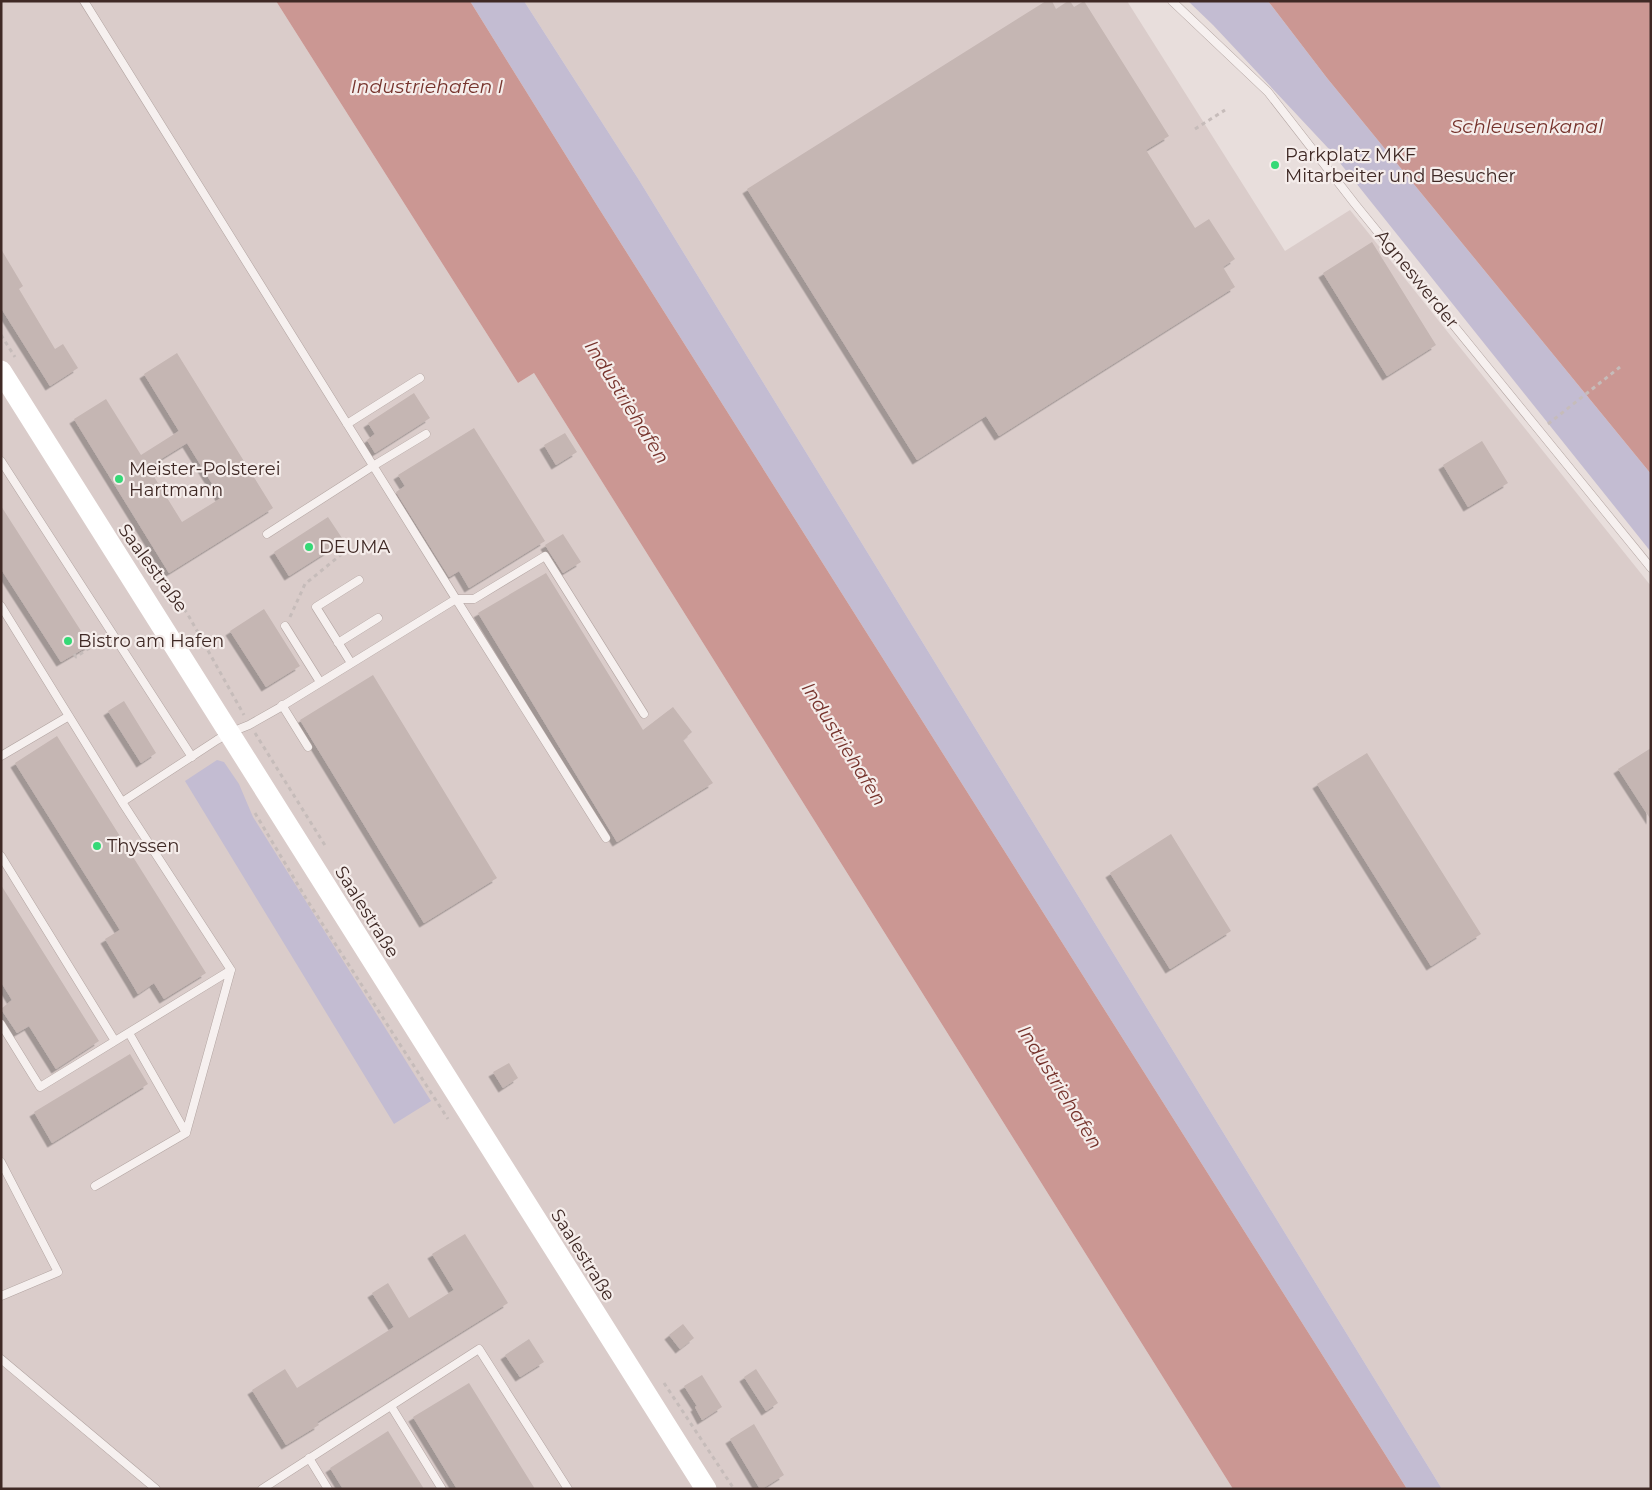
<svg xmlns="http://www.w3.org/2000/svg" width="1652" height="1490" font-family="Montserrat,sans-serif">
<defs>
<filter id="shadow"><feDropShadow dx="-4.5" dy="4.5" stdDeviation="0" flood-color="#0004"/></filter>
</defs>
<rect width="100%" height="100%" fill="#e8dedc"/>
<path fill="#daccca" d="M1 1H276L518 383 534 373 1233 1489H1Z
M524 1H1127L1285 251 1350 210 1651 586V1489H1442L639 180Z"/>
<path fill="#c3bcd2" d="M470 1H524L639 180 1442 1489H1407L598 207Z
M1188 1H1268L1327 78 1651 474V552L1328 148 1213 25Z
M217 760 224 762 239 784 253 817 431 1101 394 1124 185 781Z"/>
<path fill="#cb9793" d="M276 1H470L598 207 1407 1489H1233L534 373 518 383Z
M1268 1H1651V474L1327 78Z"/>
<path fill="#c5b6b3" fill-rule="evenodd" filter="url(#shadow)" d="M1046 1H1052L1056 9 1068 1H1070L1074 7 1084 1 1169 136 1146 150 1195 228 1209 219 1235 259 1223 267 1235 287 999 436 986 416 917 460 747 189Z
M1372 242 1436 345 1387 376 1323 273Z
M1 249 23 286 19 289 55 349 63 344 78 368 50 386 1 308Z
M177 353 273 508 169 573 74 419 106 399 141 455 179 431 144 374ZM187 443 221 498 182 522 148 467Z
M414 393 430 418 375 453 367 440 375 434 368 423Z
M474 428 545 541 469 588 459 571 449 577 396 492 405 486 398 475Z
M565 433 577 452 556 465 544 445Z
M1482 441 1508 483 1468 507 1443 465Z
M1 506 90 645 61 662 1 569Z
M328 517 344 541 289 576 274 552Z
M563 534 581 562 563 573 545 545Z
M546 573 643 730 673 707 692 732 683 740 713 783 617 842 478 613Z
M264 609 300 666 266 687 230 631Z
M373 675 497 878 424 923 300 720Z
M124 701 156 753 141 763 108 711Z
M57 736 206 973 164 999 154 983 138 994 131 982 105 939 120 930 15 763Z
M1651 748V820L1618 769Z
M1367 753 1481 934 1431 966 1317 784Z
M1171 834 1231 931 1170 969 1110 873Z
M1 885 99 1041 56 1069 29 1026 17 1033 1 1009 12 1000 1 982Z
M130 1054 148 1084 52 1143 34 1112Z
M509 1063 518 1078 503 1088 493 1072Z
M465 1234 508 1303 317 1422 319 1425 286 1445 252 1390 285 1369 297 1388 394 1327 372 1293 388 1283 409 1318 454 1290 432 1254Z
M683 1324 694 1338 680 1349 669 1335Z
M529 1339 544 1362 520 1377 505 1355Z
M756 1369 778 1403 766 1411 744 1377Z
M702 1375 722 1407 702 1420 695 1407 697 1406 684 1386Z
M469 1383 535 1489H457L413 1417Z
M754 1424 784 1475 762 1489H760L730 1439Z
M388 1431 424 1489H343L330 1468Z"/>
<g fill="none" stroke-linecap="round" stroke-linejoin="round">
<g stroke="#b2a4a1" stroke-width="9">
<path id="service" d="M1172 1 1268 92 1355 204 1651 568
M347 424 420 378
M1 461 192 757
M267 534 373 466 426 434
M456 599H474L545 556 644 714
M456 599 606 838
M1 606 122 802 217 740 229 733 249 725 279 708 456 599 84 1
M285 626 320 682
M338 643 378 618
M351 663 316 607 359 580
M282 705 308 747
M1 756 69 716
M1 856 115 1041
M1 1024 40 1087 231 970 122 802
M186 1133 231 970
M1 1162 58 1272 1 1296
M95 1186 186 1133 129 1033
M1 1359 156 1489
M391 1406 442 1489
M309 1458 328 1489
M262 1489 479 1349 568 1489"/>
</g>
<path stroke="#c6bcba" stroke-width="3" stroke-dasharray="4 4" stroke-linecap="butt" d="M1195 129 1225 110
M1 335 15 357
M1548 424 1620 367
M140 552 187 613 244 715
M290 617 305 584 348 549
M74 654 76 657 103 639
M255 733 326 847
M255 813 307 900 448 1119
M664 1383 734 1489"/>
<use href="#service" stroke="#f6f0ef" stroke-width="8"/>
<path stroke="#fff" stroke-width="21" d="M1 371 706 1489"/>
</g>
<g fill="#35d976" stroke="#f5edeb" stroke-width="2">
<circle cx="1275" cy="165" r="5"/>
<circle cx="119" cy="479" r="5"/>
<circle cx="309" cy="547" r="5"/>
<circle cx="68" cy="641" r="5"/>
<circle cx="97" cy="846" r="5"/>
</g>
<g text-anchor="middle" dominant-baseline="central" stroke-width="4.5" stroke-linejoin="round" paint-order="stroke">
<g font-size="18" fill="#3f2925" stroke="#f5edeb" text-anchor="start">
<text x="1285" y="155">Parkplatz MKF<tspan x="1285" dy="21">Mitarbeiter und Besucher</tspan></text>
<text x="129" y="469">Meister-Polsterei<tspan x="129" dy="21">Hartmann</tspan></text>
<text x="319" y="547">DEUMA</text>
<text x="78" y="641">Bistro am Hafen</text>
<text x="107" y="846">Thyssen</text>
</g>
<g font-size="18" fill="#3f2925" stroke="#f5edeb">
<text transform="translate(1417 279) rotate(51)">Agneswerder</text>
<text transform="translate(153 568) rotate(54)">Saalestraße</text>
<text transform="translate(367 912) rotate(58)">Saalestraße</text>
<text transform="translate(583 1255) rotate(58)">Saalestraße</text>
</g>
<g font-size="19" font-style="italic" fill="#76332c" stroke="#f5edeb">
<text x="427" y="86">Industriehafen I</text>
<text x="1527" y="126">Schleusenkanal</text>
<text transform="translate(627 402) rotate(58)">Industriehafen</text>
<text transform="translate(844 744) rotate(58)">Industriehafen</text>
<text transform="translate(1060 1087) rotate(58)">Industriehafen</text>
</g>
</g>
<rect width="1652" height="1490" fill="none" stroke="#3f2925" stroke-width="5"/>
</svg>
